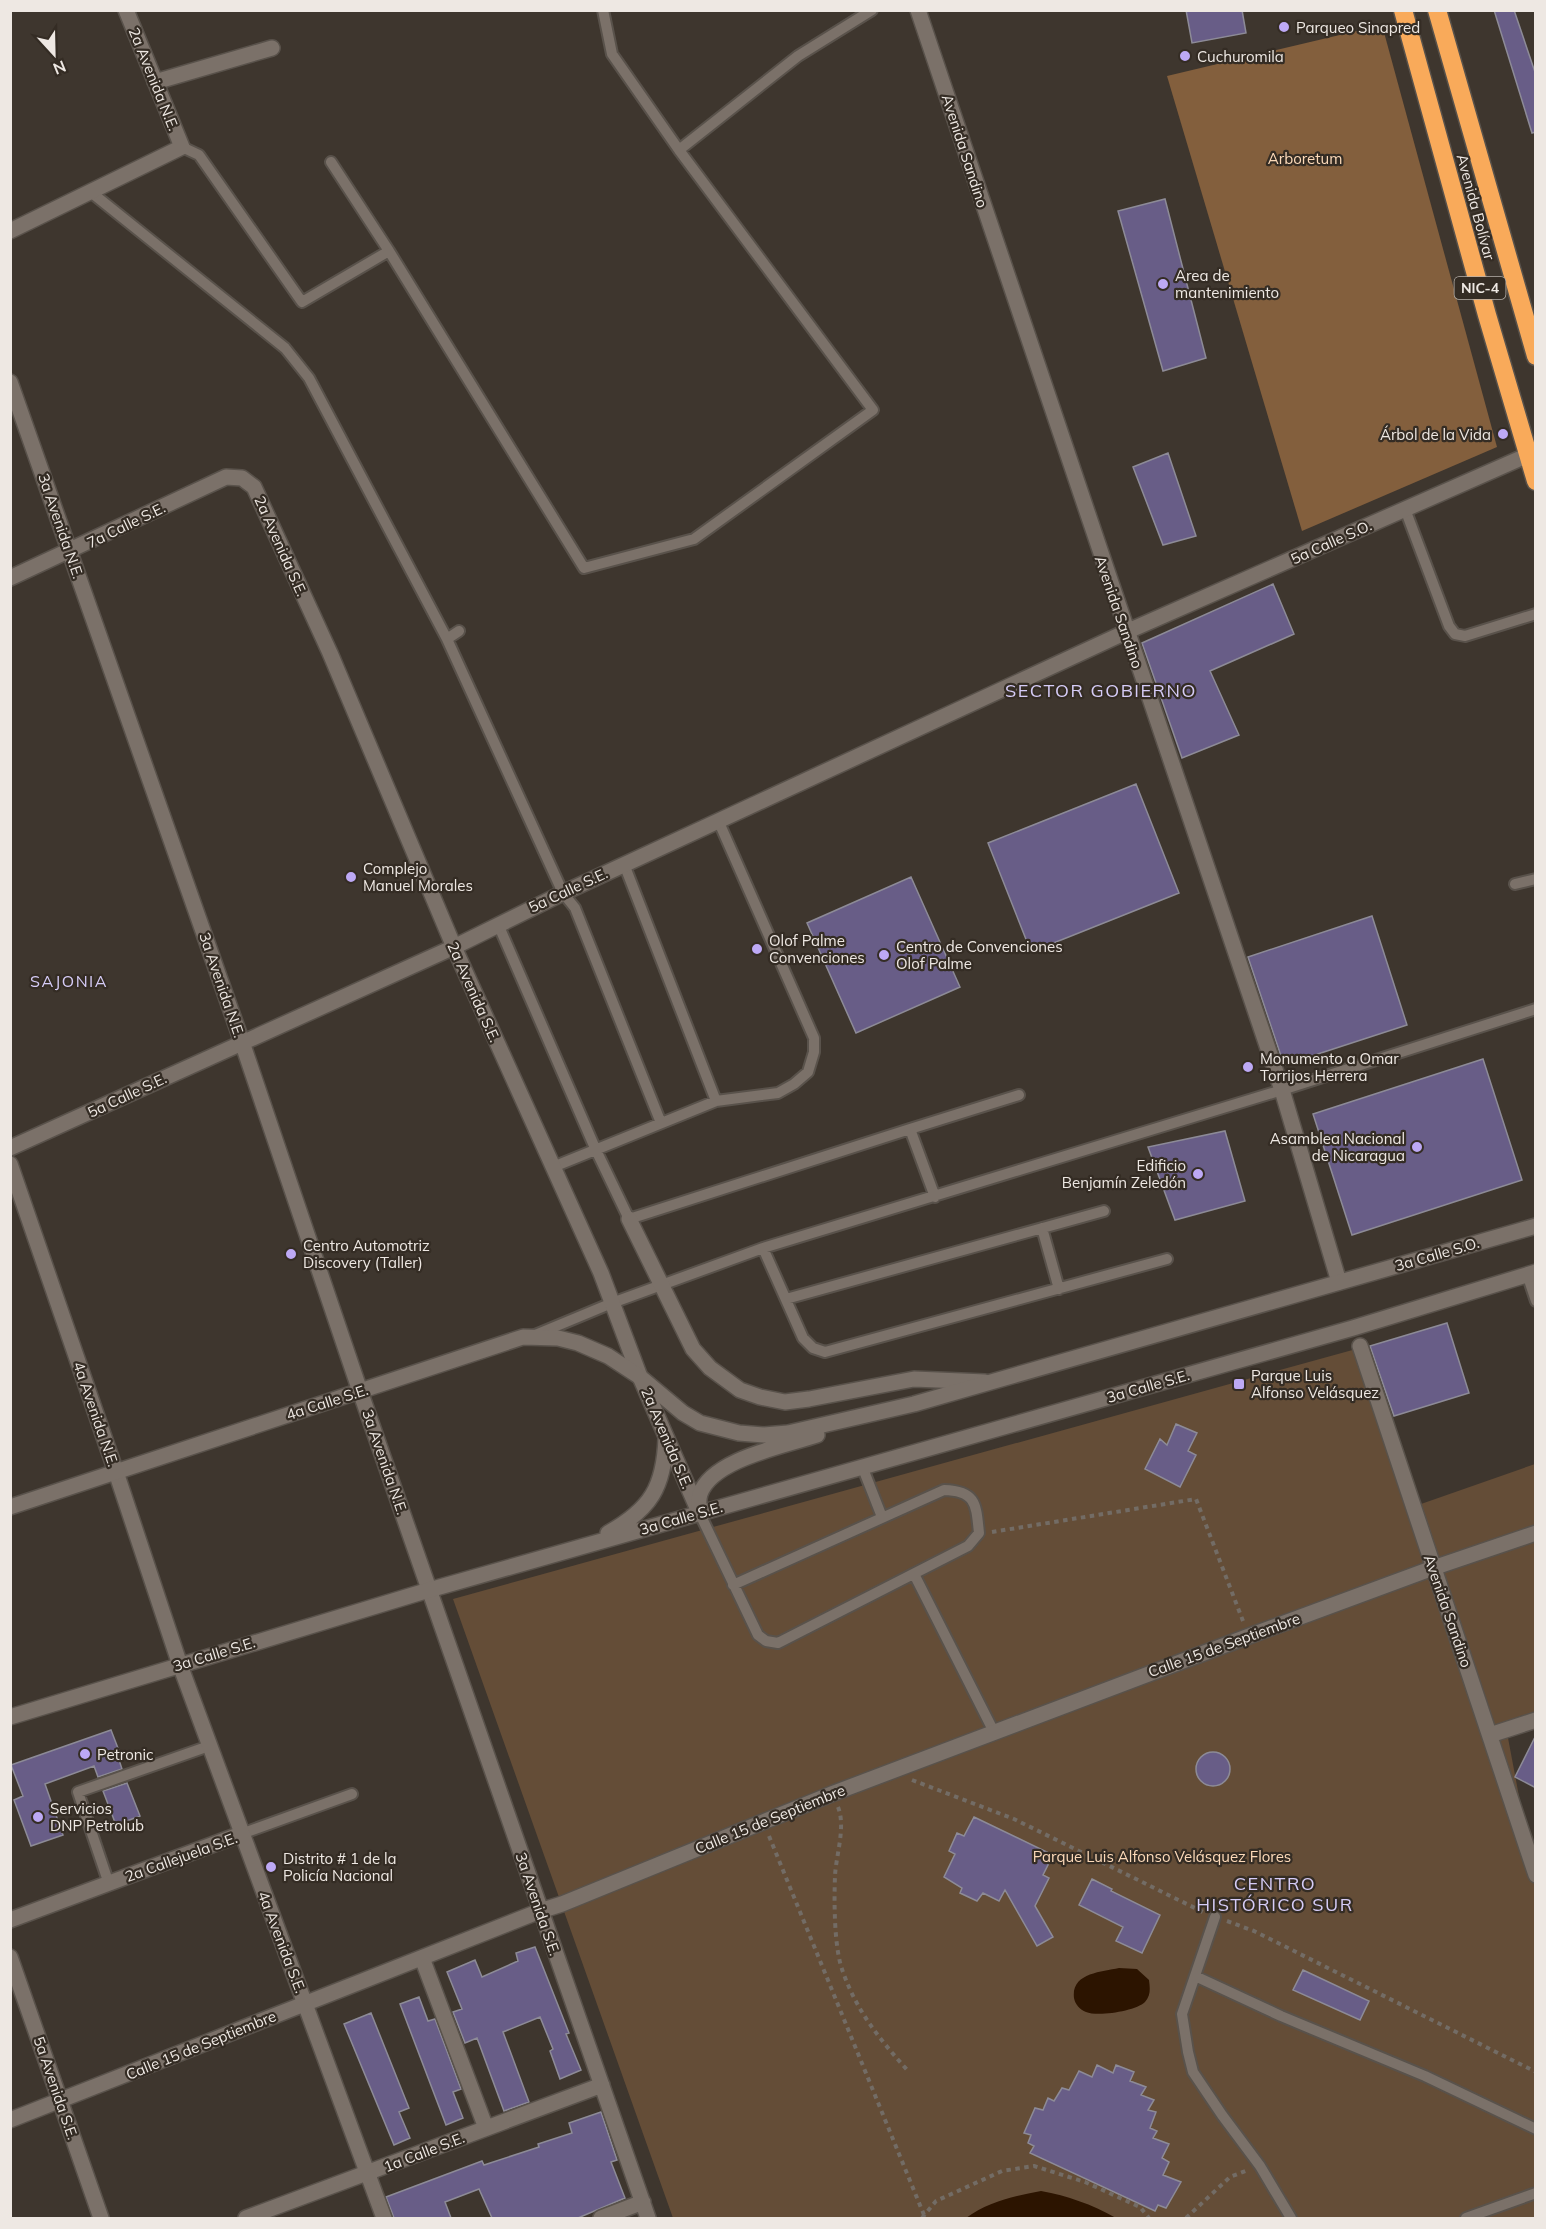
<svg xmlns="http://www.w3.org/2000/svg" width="1546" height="2229" font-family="Mulish,sans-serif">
<rect width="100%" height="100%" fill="#3e362e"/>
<path fill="#644d37" d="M1367 1346 1421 1504 1535 1464V1719L1526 1723 1523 1715 1505 1722 1535 1881V2218H673L453 1599Z"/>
<path fill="#835f3d" d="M1382 25 1497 447 1302 531 1167 76Z"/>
<path fill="#2c1400" d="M1119 1968 1137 1969 1149 1980C1150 1988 1151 1995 1145 2002 1136 2011 1098 2017 1086 2012 1080 2010 1075 2004 1074 1998 1071 1973 1101 1972 1119 1968Z
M1041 2191C1068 2196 1091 2204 1116 2218H966C988 2202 1014 2196 1041 2191Z"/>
<path fill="#685d87" stroke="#8d8b97" stroke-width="1.5" d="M1186 10H1242L1246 33 1192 43Z
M1494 10H1514L1536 75V132L1532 133Z
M1165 199 1206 358 1163 371 1118 211Z
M1168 453 1196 536 1163 545 1133 467Z
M1273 584 1294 634 1210 671 1239 735 1182 758 1142 643Z
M1136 784 1179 893 1031 952 988 843Z
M911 877 960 987 856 1033 807 923Z
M1372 916 1407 1025 1284 1065 1248 957Z
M1483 1059 1522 1180 1352 1235 1313 1114Z
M1225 1131 1245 1201 1175 1220 1148 1147Z
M1447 1323 1469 1393 1394 1416 1370 1346Z
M1176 1424 1197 1433 1188 1451 1196 1455 1180 1487 1145 1469 1160 1439 1167 1445Z
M111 1730 121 1756 118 1757 122 1769 98 1777 94 1766 45 1784 63 1835 31 1846 14 1800 23 1796 11 1765Z
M1536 1735V1788L1515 1777Z
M1196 1769a17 17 0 1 1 34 0a17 17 0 1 1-34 0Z
M127 1783 140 1816 116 1825 103 1791Z
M974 1817 1053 1855 1043 1875 1049 1878 1035 1906 1053 1937 1037 1946 1005 1890 999 1901 983 1893 977 1901 960 1893 962 1888 944 1877 955 1854 949 1851 957 1833 964 1836Z
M1092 1879 1112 1889 1111 1891 1160 1915 1142 1953 1116 1941 1123 1927 1079 1905Z
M535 1947 569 2033 566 2034 581 2070 560 2079 550 2051 553 2049 540 2017 503 2032 529 2102 504 2111 477 2038 465 2043 453 2012 462 2009 447 1972 475 1960 482 1977 518 1961 516 1953Z
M1303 1970 1369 2001 1360 2020 1293 1990Z
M419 1997 428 2021 435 2019 461 2089 453 2092 463 2118 446 2125 400 2004Z
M371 2013 409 2108 399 2112 410 2138 394 2145 344 2024Z
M1097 2065 1113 2073 1116 2065 1134 2072 1130 2081 1146 2087 1141 2095 1154 2100 1148 2110 1156 2112 1150 2128 1157 2131 1153 2138 1169 2144 1162 2158 1169 2162 1163 2175 1181 2182 1166 2208 1158 2205 1155 2211 1030 2153 1034 2146 1028 2143 1031 2135 1024 2133 1035 2108 1043 2110 1048 2098 1054 2101 1062 2088 1069 2090 1079 2071 1092 2077Z
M601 2112 617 2160 611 2162 625 2198 578 2218H492L479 2189 445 2202 451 2218H394L386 2197 482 2161 484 2165 539 2147 538 2144 572 2133 569 2123Z"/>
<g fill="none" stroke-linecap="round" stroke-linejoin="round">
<g stroke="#59524b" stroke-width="14">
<path id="lane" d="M182 147 199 155 302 302 389 251
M679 150 798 56 872 10
M331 162 389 251 584 568 694 539 873 410 679 150 612 54 603 10
M92 193 285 348 309 378 447 639 563 893 575 908 661 1123
M1405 509 1449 626 1455 634 1465 636 1536 614
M447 639 459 631
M624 864 716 1101
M1515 884 1536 879
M498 924 595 1148 629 1219 910 1129 935 1197
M910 1129 1019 1095
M553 1167 716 1101 778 1093 794 1084 808 1072 814 1052V1038L718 820
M1042 1228 1059 1289
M763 1248 803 1338 813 1348 825 1352 1167 1259
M1527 1274 1536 1301
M786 1299 1104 1211
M535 1335 612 1303 763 1248 1282 1090 1536 1009
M862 1466 882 1517
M699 1512 758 1635 766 1641 778 1643 968 1546 979 1533C976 1505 977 1491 944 1490L733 1585
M914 1574 994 1732
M241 1834 352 1794
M109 1884 78 1792 209 1746
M1215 1917 1182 2014 1188 2052 1193 2072 1222 2115 1260 2166 1291 2218
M1195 1976 1281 2016 1425 2076 1536 2129
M1466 2218 1536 2193"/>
</g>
<g stroke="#59524b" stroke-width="18">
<path id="street" d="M918 10 1282 1090 1339 1282
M155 82 272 48
M10 231 182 147 126 10
M10 382 242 1042 360 1391 648 2218
M10 578 226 477 242 478 254 487 330 653 454 947 601 1273 640 1377 699 1512
M10 1148 454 947 563 893 1126 632 1528 455
M10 1164 116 1472 180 1665 384 2218
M629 1219 693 1349 710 1368 740 1390 760 1397 785 1402 809 1399 914 1379 985 1382
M1360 1346 1536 1875
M1490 1735 1536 1720
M10 1920 241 1834
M422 1958 486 2128
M10 2120 540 1911 562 1904 834 1793 1249 1636 1433 1568 1536 1533
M246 2218 602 2085
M601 2218 643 2202"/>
</g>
<g stroke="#59524b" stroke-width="18">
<path id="secondary" d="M10 1507 523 1337 558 1338 578 1343 608 1356 640 1377 683 1413 700 1423 739 1433 764 1435 788 1433 914 1404 1536 1226
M699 1512C699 1507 698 1500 700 1494 712 1459 785 1446 817 1435
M608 1533C651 1509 664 1487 666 1438
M10 1717 429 1590 1353 1328 1536 1272
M10 1957 101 2218"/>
</g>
<g stroke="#59524b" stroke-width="21">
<path id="highway" d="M1403 10 1487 315 1536 481
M1437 10 1536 356"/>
</g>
<path stroke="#736c65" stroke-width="4" stroke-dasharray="4.5 4.5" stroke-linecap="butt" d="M992 1532 1196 1499 1243 1621
M912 1780 1014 1819 1203 1912
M838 1807C846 1827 836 1855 835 1876 834 1902 834 1949 843 1972 857 2012 881 2041 909 2072
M769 1836 924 2215
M1227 1921 1254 1931 1536 2072
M922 2218 936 2201 1002 2171 1034 2166 1085 2182 1140 2207 1149 2218
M1186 2218 1230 2177 1248 2170"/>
<use href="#lane" stroke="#7b7169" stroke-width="10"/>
<use href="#street" stroke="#7b7169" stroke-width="15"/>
<use href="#secondary" stroke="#7b7169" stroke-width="15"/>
<use href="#highway" stroke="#f9aa5a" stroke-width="18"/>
</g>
<g fill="#bda9f5" stroke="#342c24" stroke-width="2">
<circle cx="1284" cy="27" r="6"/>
<circle cx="1185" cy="56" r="6"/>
<circle cx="1163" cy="284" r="6"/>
<circle cx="1503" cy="434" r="6"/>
<circle cx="351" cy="877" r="6"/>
<circle cx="757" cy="949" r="6"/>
<circle cx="884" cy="955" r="6"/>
<circle cx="1248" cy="1067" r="6"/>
<circle cx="1417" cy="1147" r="6"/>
<circle cx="1198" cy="1174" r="6"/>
<circle cx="291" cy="1254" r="6"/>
<rect x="1233" y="1378" width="12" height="12" rx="3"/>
<circle cx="85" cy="1754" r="6"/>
<circle cx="38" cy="1817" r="6"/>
<circle cx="271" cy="1867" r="6"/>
</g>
<g text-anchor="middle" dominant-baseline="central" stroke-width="4.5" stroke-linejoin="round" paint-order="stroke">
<rect fill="#342c24" stroke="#b6b0aa" stroke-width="1.5" x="1454.5" y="277" width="51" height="22" rx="4.5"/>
<g font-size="14" font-weight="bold" fill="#eee8e3">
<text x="1480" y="288">NIC-4</text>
</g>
<g font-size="15" fill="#eee8e3" stroke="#342c24" text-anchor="start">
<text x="1296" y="27">Parqueo Sinapred</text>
<text x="1197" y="56">Cuchuromila</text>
<text x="1175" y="275">Area de<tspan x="1175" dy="17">mantenimiento</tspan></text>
<text x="1491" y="434" text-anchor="end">Árbol de la Vida</text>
<text x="363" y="868">Complejo<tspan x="363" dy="17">Manuel Morales</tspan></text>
<text x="769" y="940">Olof Palme<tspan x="769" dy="17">Convenciones</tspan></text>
<text x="896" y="946">Centro de Convenciones<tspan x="896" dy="17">Olof Palme</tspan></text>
<text x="1260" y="1058">Monumento a Omar<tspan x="1260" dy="17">Torrijos Herrera</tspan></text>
<text x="1405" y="1138" text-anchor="end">Asamblea Nacional<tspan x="1405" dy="17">de Nicaragua</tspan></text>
<text x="1186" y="1165" text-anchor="end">Edificio<tspan x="1186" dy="17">Benjamín Zeledón</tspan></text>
<text x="303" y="1245">Centro Automotriz<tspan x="303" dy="17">Discovery (Taller)</tspan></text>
<text x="1251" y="1375">Parque Luis<tspan x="1251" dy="17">Alfonso Velásquez</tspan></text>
<text x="97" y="1754">Petronic</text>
<text x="50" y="1808">Servicios<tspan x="50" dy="17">DNP Petrolub</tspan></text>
<text x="283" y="1858">Distrito # 1 de la<tspan x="283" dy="17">Policía Nacional</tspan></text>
</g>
<g font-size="15" fill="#eee8e3" stroke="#342c24">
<text transform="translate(154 79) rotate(68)">2a Avenida N.E.</text>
<text transform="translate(965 151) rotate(72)">Avenida Sandino</text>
<text transform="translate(1476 207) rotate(75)">Avenida Bolívar</text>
<text transform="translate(126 525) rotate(-26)">7a Calle S.E.</text>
<text transform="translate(61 526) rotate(71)">3a Avenida N.E.</text>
<text transform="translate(1331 542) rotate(-24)">5a Calle S.O.</text>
<text transform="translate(281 546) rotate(66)">2a Avenida S.E.</text>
<text transform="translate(1119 612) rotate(71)">Avenida Sandino</text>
<text transform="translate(568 890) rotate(-25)">5a Calle S.E.</text>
<text transform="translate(222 985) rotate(71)">3a Avenida N.E.</text>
<text transform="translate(474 992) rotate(66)">2a Avenida S.E.</text>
<text transform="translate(127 1095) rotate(-25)">5a Calle S.E.</text>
<text transform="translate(1437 1254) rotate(-16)">3a Calle S.O.</text>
<text transform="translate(1148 1386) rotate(-16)">3a Calle S.E.</text>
<text transform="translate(327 1402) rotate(-18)">4a Calle S.E.</text>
<text transform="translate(96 1414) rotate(71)">4a Avenida N.E.</text>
<text transform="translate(667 1438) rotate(67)">2a Avenida S.E.</text>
<text transform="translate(385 1462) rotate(71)">3a Avenida N.E.</text>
<text transform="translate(681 1518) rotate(-16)">3a Calle S.E.</text>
<text transform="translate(1448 1611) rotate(71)">Avenida Sandino</text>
<text transform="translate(1224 1645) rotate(-20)">Calle 15 de Septiembre</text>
<text transform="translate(214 1654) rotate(-17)">3a Calle S.E.</text>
<text transform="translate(770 1819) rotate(-22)">Calle 15 de Septiembre</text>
<text transform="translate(181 1857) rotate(-20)">2a Callejuela S.E.</text>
<text transform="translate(538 1904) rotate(71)">3a Avenida S.E.</text>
<text transform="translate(282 1942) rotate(69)">4a Avenida S.E.</text>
<text transform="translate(201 2045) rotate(-22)">Calle 15 de Septiembre</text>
<text transform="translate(56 2088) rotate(71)">5a Avenida S.E.</text>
<text transform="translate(424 2152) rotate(-21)">1a Calle S.E.</text>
</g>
<g font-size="15" fill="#fddab9" stroke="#342c24">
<text x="1305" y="158">Arboretum</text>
<text x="1162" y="1856">Parque Luis Alfonso Velásquez Flores</text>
</g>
<g font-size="16" letter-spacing="1.5" fill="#d6ccf7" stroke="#342c24">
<text x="69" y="981">SAJONIA</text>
</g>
<g font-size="18" letter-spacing="1.5" fill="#d6ccf7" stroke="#342c24">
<text x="1101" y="690">SECTOR GOBIERNO</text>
<text x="1275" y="1883">CENTRO<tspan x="1275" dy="21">HISTÓRICO SUR</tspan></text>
</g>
</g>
<rect width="1546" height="2229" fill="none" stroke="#eee8e3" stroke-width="24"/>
<g transform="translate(54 54) rotate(158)" stroke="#342c24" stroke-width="4.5" paint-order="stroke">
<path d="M0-4.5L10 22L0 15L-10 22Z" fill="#eee8e3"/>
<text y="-9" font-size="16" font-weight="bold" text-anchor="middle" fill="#eee8e3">N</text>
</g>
</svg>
